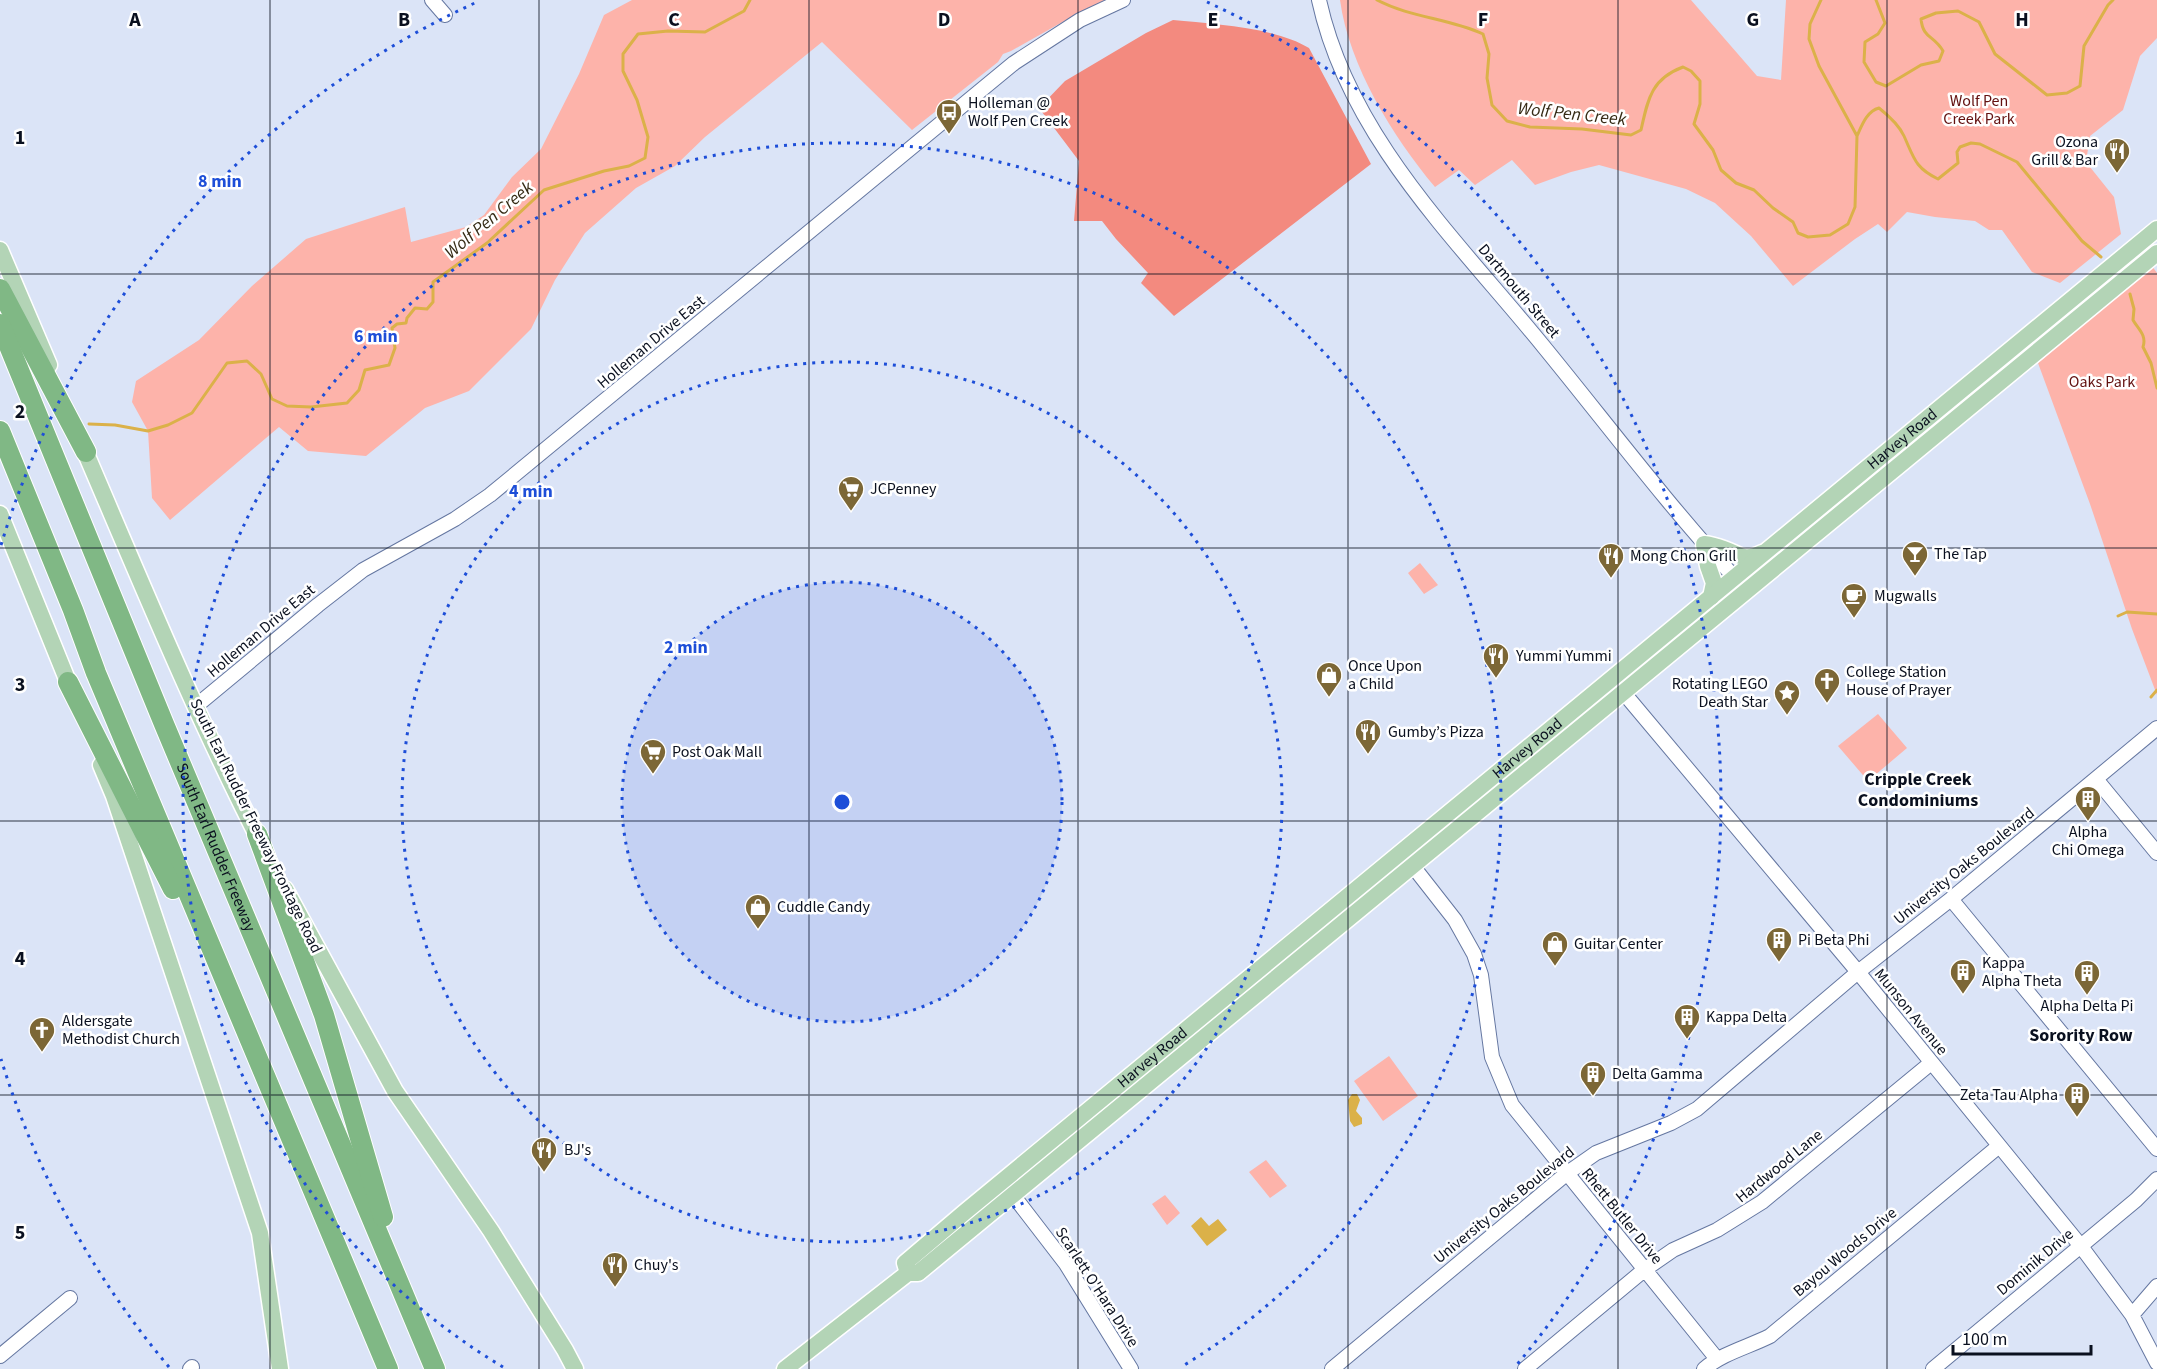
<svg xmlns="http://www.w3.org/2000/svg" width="2157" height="1369" font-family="'Source Sans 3',sans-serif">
<rect width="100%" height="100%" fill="#dbe4f7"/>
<path fill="#fdb3aa" d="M632 0H1108L1066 20 1011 51 1003 54 998 62 912 130 822 42 705 137 675 166 636 188 585 233 555 280 531 329 469 391 425 408 366 456 308 451 279 427 170 520 152 498 148 431 132 402 136 381 199 340 252 286 306 239 405 207 411 242 466 227 484 215 512 177 541 149 579 74 604 15Z
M1340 0H1691L1757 76 1781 80 1786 0H2157V38L2140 56 2123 110 2090 136 2086 162 2114 197 2121 234 2060 283 2032 272 2002 230H1989L1975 221 1935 217 1907 212 1887 232 1878 224 1855 239 1793 286 1751 236 1715 203 1686 189 1599 165 1571 172 1535 185 1512 160 1475 185 1459 170 1435 187C1393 137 1349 66 1340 0Z
M2152 266 2157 273V695L2132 629 2090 504 2038 363Z
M1420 563 1438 585 1424 594 1408 573Z
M1878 714 1907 748 1868 781 1838 746Z
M1389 1056 1418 1096 1383 1121 1354 1081Z
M1266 1160 1287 1186 1270 1198 1249 1172Z
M1165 1195 1180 1213 1167 1225 1152 1204Z"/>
<path fill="#f38a7f" d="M1173 20C1213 24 1275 27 1309 48L1371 164 1174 316 1141 283 1148 273 1116 239 1102 221H1074L1079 161 1039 108 1065 81 1146 33Z"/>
<path fill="#dbb149" d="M1352 1094H1357L1360 1100 1356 1111 1362 1118V1124L1354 1127 1350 1121 1348 1100Z
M1201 1217 1209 1226 1218 1219 1227 1230 1207 1246 1191 1226Z"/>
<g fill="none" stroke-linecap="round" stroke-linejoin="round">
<path stroke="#dbb149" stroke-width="3" d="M1377 0C1411 18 1449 18 1483 34L1489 54 1487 78 1492 105 1507 121 1530 127 1582 129 1631 135 1641 130C1648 99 1651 79 1683 67L1691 71 1700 81V104L1694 124 1713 150 1721 170 1736 183 1754 190 1773 208 1793 222 1798 233 1808 237 1830 235 1848 224 1855 207 1857 136 1819 66 1809 39 1810 24 1821 0
M1876 0 1885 23 1878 34 1865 42 1864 62 1876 82 1886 86 1921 65 1939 61 1943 51C1934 35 1923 39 1921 19L1936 13 1958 11 1979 22 1995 54 2047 95 2067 93 2080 86 2084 46 2108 5 2113 0
M1857 136C1862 125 1867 111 1879 108 1889 116 1899 125 1904 136 1914 158 1915 168 1938 179L1958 163 1957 152 1960 147 1971 143 1980 144 2017 162 2082 241 2101 257
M2130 294 2134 309 2133 320C2138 329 2147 335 2143 347L2151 363 2157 388
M89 424 115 425 148 431 168 425 192 413 227 363 247 361 261 374 272 399 287 406 311 407 347 403 359 390 365 370 389 365 395 348 392 328 397 324 406 323 407 318 415 308 427 309 433 302V282L487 243 544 190 604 171 629 166 645 158 648 137 637 100 623 71V54L638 34 668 31 705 32 744 11 750 0
M2118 616 2127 612 2157 614
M2151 697 2157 690"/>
<g stroke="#6577a1" stroke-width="16">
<path id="minor" d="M432 0 445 15
M1319 0C1349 138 1458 241 1544 347 1607 424 1667 504 1735 578
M1623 692 1858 972 2080 1245 2132 1315 2157 1363
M196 706 318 605 363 570 455 519 490 495 1014 63 1080 20 1123 0
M2096 779 2157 853
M1412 865 1455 920 1474 954 1481 975 1492 1057 1512 1105 1717 1359
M1951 899 2157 1149
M1013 1195 1066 1264 1131 1369
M2132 1315 2157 1286
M0 1356 70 1298
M190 1369 192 1367
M1332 1369 1566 1174 1596 1153 1671 1123 1697 1109 1858 972 1951 899 2157 728
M1525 1369 1644 1270 1673 1250 1717 1230 1762 1202 1931 1063
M1704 1369C1723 1353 1748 1347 1770 1336L1999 1146
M1933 1369 2136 1200 2157 1179"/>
</g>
<g stroke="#fff" stroke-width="19">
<g id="major">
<path d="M0 250 49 365"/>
<path d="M81 442C139 577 195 714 262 845"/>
<path d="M0 514 73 694"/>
<path d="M1711 597 1714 583 1708 566 1704 544C1711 545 1718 547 1724 549 1741 555 1743 562 1762 553"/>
<path d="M101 765 114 796 260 1233 280 1369"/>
<path d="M285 889 395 1091 491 1231 565 1350 575 1369"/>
<path id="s1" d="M908 1273 905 1263 965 1212 2157 229"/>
<path d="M785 1369 908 1273H918L2157 253"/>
</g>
</g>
<g stroke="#fff" stroke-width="22">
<g id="highway">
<path d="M0 289 86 452"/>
<path id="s2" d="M0 324 164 724 435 1369"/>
<path d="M0 431 73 610 96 673 388 1369"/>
<path d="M68 682 173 889"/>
<path d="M257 834 324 1015 383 1217"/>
</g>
</g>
<use href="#minor" stroke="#fff" stroke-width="14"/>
<use href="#major" stroke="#b3d4b6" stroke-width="16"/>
<use href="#highway" stroke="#80b885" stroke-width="20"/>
</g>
<path fill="none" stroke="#0a101f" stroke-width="1.5" stroke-opacity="0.55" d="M270 0V1369M539 0V1369M809 0V1369M1078 0V1369M1348 0V1369M1618 0V1369M1887 0V1369M0 274H2157M0 548H2157M0 821H2157M0 1095H2157"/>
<circle cx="842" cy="802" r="220" fill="#1d4ed8" fill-opacity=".12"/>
<g fill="none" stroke="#1d4ed8" stroke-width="3" stroke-dasharray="3 6">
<circle cx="842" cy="802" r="220"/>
<circle cx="842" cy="802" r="440"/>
<path d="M503 1367A659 659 0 1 1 1181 1367"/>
<path d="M169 1367A879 879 0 0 1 1 1059M1 545A879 879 0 0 1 477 2M1207 2A879 879 0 0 1 1515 1367"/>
</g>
<defs>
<g id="bus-pin" transform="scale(1.35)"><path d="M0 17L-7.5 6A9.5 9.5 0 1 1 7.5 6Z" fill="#7c6736" stroke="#fff"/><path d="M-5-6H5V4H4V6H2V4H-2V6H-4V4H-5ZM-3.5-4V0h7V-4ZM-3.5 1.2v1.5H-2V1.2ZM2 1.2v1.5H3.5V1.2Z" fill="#fff"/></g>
<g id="restaurant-pin" transform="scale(1.35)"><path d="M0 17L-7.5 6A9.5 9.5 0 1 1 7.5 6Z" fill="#7c6736" stroke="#fff"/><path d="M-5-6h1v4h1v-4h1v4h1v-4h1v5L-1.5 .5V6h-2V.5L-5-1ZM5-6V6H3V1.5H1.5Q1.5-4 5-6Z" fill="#fff"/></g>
<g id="supermarket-pin" transform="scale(1.35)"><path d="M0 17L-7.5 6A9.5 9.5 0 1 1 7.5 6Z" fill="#7c6736" stroke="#fff"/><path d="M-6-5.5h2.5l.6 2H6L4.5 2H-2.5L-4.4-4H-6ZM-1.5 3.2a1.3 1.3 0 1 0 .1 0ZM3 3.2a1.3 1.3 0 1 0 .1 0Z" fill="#fff"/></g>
<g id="bar-pin" transform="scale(1.35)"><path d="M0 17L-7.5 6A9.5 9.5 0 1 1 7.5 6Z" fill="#7c6736" stroke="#fff"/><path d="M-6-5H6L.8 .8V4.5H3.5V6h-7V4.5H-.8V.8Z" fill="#fff"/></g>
<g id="cafe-pin" transform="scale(1.35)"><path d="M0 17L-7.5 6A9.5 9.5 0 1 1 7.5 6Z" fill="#7c6736" stroke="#fff"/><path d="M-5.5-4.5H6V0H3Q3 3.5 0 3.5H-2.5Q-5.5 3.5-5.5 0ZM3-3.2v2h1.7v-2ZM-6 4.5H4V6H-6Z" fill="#fff"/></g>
<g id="shop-pin" transform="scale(1.35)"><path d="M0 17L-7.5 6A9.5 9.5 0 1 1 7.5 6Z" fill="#7c6736" stroke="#fff"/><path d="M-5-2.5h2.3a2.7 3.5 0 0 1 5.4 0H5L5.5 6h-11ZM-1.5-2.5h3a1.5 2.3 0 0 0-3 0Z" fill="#fff"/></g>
<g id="church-pin" transform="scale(1.35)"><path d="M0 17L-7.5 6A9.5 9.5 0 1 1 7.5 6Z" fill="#7c6736" stroke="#fff"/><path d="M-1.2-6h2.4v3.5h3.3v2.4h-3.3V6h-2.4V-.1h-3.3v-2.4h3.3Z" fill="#fff"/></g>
<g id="sight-pin" transform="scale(1.35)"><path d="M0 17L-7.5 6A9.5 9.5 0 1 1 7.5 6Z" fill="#7c6736" stroke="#fff"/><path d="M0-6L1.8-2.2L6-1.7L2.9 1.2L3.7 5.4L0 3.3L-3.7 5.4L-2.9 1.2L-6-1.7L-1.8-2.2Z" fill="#fff"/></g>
<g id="building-pin" transform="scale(1.35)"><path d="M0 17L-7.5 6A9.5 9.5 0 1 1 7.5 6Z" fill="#7c6736" stroke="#fff"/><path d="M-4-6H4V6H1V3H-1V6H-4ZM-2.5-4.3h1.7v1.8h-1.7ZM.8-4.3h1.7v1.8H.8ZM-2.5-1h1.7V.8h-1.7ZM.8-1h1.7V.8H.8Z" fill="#fff"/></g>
</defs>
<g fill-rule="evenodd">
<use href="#bus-pin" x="949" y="112"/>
<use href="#restaurant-pin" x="2117" y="151"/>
<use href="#supermarket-pin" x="851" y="489"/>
<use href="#bar-pin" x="1915" y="554"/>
<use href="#restaurant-pin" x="1611" y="556"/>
<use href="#cafe-pin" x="1854" y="596"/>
<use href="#restaurant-pin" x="1496" y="656"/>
<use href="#shop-pin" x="1329" y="675"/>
<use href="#church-pin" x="1827" y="681"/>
<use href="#sight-pin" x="1787" y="693"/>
<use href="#restaurant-pin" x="1368" y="732"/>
<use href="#supermarket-pin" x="653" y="752"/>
<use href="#building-pin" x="2088" y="799"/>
<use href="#shop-pin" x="758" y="907"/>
<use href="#building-pin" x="1779" y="940"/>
<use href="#shop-pin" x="1555" y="944"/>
<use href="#building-pin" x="1963" y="972"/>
<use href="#building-pin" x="2087" y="973"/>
<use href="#building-pin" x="1687" y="1017"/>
<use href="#church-pin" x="42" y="1030"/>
<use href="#building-pin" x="1593" y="1074"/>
<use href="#building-pin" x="2077" y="1095"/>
<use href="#restaurant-pin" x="544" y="1150"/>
<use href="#restaurant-pin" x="615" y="1265"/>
</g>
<g text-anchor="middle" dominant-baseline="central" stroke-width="5" stroke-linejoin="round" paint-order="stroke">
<g font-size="16" fill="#631110" stroke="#fff">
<text x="1979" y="101">Wolf Pen<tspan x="1979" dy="18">Creek Park</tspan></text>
<text x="2102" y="382">Oaks Park</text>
</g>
<g font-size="16" fill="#0a101f" stroke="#fff" text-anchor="start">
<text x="968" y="103">Holleman @<tspan x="968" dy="18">Wolf Pen Creek</tspan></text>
<text x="2098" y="142" text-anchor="end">Ozona<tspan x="2098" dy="18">Grill &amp; Bar</tspan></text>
<text x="870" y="489">JCPenney</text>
<text x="1934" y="554">The Tap</text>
<text x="1630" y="556">Mong Chon Grill</text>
<text x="1874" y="596">Mugwalls</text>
<text x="1516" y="656">Yummi Yummi</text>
<text x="1348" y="666">Once Upon<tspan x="1348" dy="18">a Child</tspan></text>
<text x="1846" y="672">College Station<tspan x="1846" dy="18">House of Prayer</tspan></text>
<text x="1768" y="684" text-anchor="end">Rotating LEGO<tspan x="1768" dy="18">Death Star</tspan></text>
<text x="1388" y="732">Gumby’s Pizza</text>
<text x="672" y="752">Post Oak Mall</text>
<text x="2088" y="832" text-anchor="middle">Alpha<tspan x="2088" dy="18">Chi Omega</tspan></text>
<text x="777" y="907">Cuddle Candy</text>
<text x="1798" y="940">Pi Beta Phi</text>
<text x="1574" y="944">Guitar Center</text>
<text x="1982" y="963">Kappa<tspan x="1982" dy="18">Alpha Theta</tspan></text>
<text x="2087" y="1006" text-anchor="middle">Alpha Delta Pi</text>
<text x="1706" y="1017">Kappa Delta</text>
<text x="62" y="1021">Aldersgate<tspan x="62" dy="18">Methodist Church</tspan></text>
<text x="1612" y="1074">Delta Gamma</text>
<text x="2058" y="1095" text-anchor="end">Zeta Tau Alpha</text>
<text x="564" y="1150">BJ's</text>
<text x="634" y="1265">Chuy's</text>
</g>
<g font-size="16" fill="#0a101f" stroke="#fff">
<text transform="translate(1519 291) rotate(50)">Dartmouth Street</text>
<text transform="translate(651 342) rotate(-40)">Holleman Drive East</text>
<text stroke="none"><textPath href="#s1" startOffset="1304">Harvey Road</textPath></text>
<text transform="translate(261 631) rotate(-40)">Holleman Drive East</text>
<text stroke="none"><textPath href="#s1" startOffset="818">Harvey Road</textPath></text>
<text transform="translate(256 826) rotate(64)">South Earl Rudder Freeway Frontage Road</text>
<text stroke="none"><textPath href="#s2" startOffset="566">South Earl Rudder Freeway</textPath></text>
<text transform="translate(1964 866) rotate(-39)">University Oaks Boulevard</text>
<text transform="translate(1911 1012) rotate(51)">Munson Avenue</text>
<text stroke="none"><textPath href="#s1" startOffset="332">Harvey Road</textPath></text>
<text transform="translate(1779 1166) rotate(-39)">Hardwood Lane</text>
<text transform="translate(1504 1205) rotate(-39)">University Oaks Boulevard</text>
<text transform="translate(1622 1216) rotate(51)">Rhett Butler Drive</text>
<text transform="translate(1845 1252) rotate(-40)">Bayou Woods Drive</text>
<text transform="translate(2035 1262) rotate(-40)">Dominik Drive</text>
<text transform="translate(1097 1287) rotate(57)">Scarlett O'Hara Drive</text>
</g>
<g font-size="18" font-style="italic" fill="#352b15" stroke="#fff">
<text transform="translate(1572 114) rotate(6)">Wolf Pen Creek</text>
<text transform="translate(489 220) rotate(-40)">Wolf Pen Creek</text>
</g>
<g font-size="18" font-weight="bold" fill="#0a101f" stroke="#fff">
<text x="1918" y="779">Cripple Creek<tspan x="1918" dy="21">Condominiums</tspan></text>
<text x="2081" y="1035">Sorority Row</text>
</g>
</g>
<g font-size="20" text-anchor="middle" font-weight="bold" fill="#0a101f" stroke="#fff" stroke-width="5" stroke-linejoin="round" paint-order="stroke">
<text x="135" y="26">A</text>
<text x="404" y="26">B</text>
<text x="674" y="26">C</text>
<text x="944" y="26">D</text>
<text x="1213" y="26">E</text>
<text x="1483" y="26">F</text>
<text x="1753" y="26">G</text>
<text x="2022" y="26">H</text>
<text x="20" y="144">1</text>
<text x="20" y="418">2</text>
<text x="20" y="691">3</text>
<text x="20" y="965">4</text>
<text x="20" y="1239">5</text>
</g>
<circle cx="842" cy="802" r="9" fill="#1d4ed8" stroke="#fff" stroke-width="3"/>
<g font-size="18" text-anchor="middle" font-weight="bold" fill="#1d4ed8" stroke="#fff" stroke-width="5" stroke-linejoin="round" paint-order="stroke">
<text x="220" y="187">8 min</text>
<text x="376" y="342">6 min</text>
<text x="531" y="497">4 min</text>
<text x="686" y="653">2 min</text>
</g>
<path d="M1953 1345v9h138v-9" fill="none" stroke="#0a101f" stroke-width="3"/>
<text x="1962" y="1345" font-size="18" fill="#0a101f" stroke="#ffffff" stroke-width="4.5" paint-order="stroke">100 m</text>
</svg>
